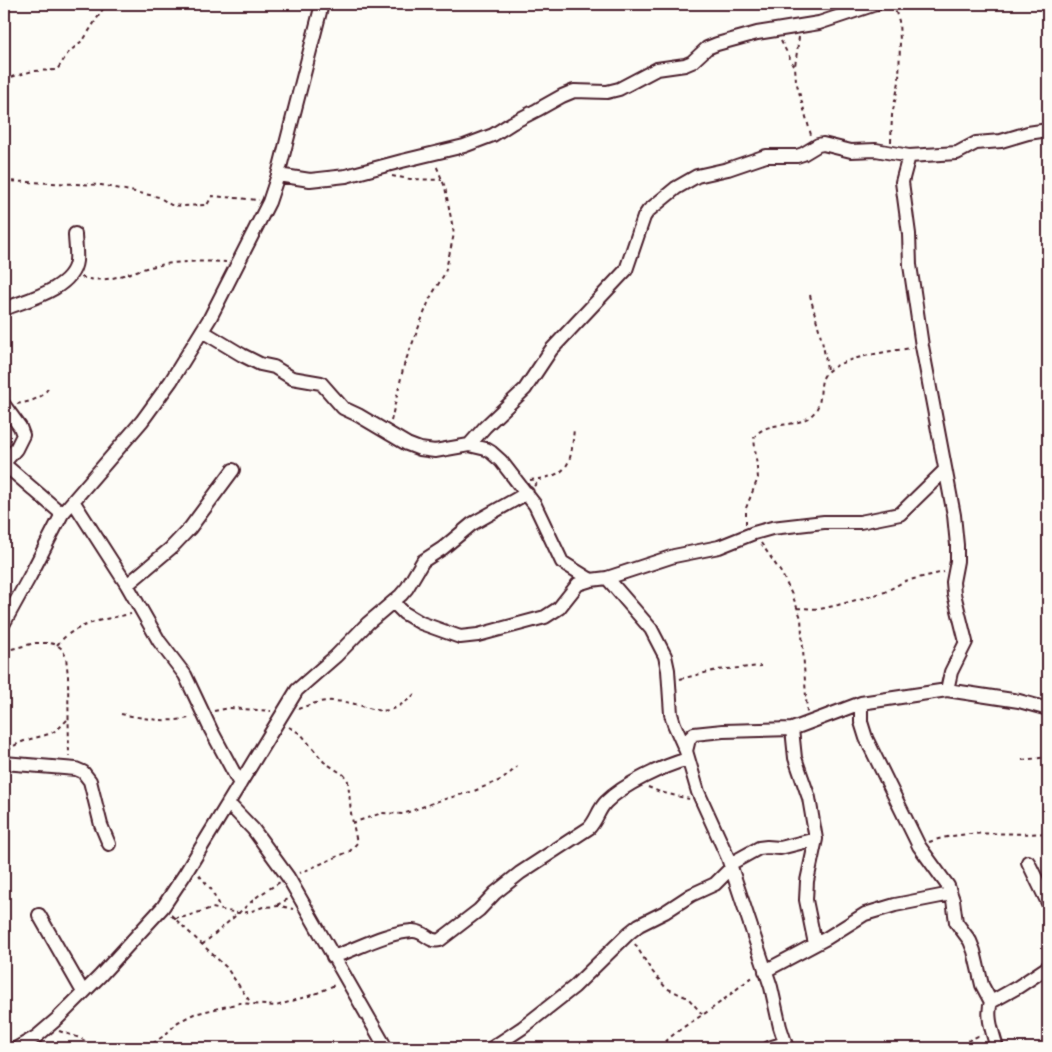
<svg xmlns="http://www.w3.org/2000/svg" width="1052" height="1052" font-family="'Shantell Sans',sans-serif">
<rect width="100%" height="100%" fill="#fdfcf7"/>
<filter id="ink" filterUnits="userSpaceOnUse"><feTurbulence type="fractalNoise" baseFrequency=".02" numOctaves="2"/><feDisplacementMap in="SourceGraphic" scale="10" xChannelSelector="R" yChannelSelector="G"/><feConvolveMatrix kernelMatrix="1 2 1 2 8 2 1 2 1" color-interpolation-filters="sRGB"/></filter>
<g filter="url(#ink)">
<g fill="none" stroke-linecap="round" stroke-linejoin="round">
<g stroke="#4a1f2b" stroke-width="16">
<path id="minor" d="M909 156 902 182 909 234 910 265 922 346 954 515 957 545V561L953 582 954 594 966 642 951 672 947 690
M278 175 310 180 346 176 402 161 464 146 493 135 512 123 537 110 562 96 574 91 607 92 619 89 657 69 685 65 692 62 707 48 717 44 757 33 819 23 876 4
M4 309C26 300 73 289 76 261 77 252 75 242 75 234
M202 331 242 355 260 364 274 367 292 378 321 383 343 408 358 415 407 444 420 449 435 451 469 445 486 449 491 452 501 461 535 505 562 562 591 580
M4 405 20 427 23 435 16 449 4 463
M469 445 485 427 525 389 551 350 626 270 644 217 648 211 676 188 697 176 728 169 766 156H797L803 154 818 145 823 144 851 151 876 150 909 156 957 153 976 143 1001 141 1028 133 1048 130
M4 464 62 514
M73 501 127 585 159 641 185 675 211 730 240 784
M607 578 651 629 665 656 668 670 671 714 674 724 686 751 698 792 728 858 771 987 780 1027 787 1048
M127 585 171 548 190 528 233 470
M393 602 404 613 421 623 460 637 478 635 545 617 559 608 578 584 591 580 607 578 674 556 719 547 754 533 772 528 824 522H860L900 514 945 470
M4 623 30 576 62 514 142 421 171 381 210 318 269 202 278 175 322 4
M861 703V722L866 738 919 846 948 886 953 900 956 922 970 941 974 951 982 985 991 1002
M792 729 795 758 809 798 816 839 807 881 806 900 815 944
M686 751 689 739 694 734 723 731 792 729 861 703 947 690 1019 701 1048 709
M4 763 76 769 83 772 90 781 101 825 109 844
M228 803 253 829 288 877 386 1048
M1028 862 1048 903
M730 864 759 848 767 847 780 848 816 839
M39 915 83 992
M333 957C359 948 385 933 412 931 425 930 428 943 440 940L479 910 495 893 520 873 589 828C597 820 598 810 606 802 624 784 663 766 688 759
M765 971 827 938 865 914 895 905 951 894
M17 1048 36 1037 57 1019 100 976 163 907 185 874 297 690 336 656 368 623 401 595 407 588 423 561 443 548 472 524 527 493
M492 1048 522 1028 574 987 629 933 639 925 665 912 691 895 715 884 731 868
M769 1048 785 1043
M997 1048C993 1033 986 1017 991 1002L1018 987 1048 967"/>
</g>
<path stroke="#4a1f2b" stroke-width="2" stroke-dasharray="4 4" stroke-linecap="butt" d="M799 37 795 66 796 81 811 135
M781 41 794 66
M4 79 33 71 57 70 68 53 84 39 106 4
M891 142 892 115 899 82 900 41 899 21 893 4
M392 176 410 179 442 180
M4 181 101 185 159 197 171 205 182 206 207 205 212 196 259 200
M81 277C109 286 133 269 160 265 181 261 205 261 226 262
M810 295C816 321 825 345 827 372
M17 404C29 402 46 398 49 385
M391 421 404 365 430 298 445 273 454 234 445 187 436 165
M530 480C570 476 571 465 574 428
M534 486 541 479
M746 524V508L758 478 754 438C764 421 790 428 806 419 829 406 814 385 827 372 842 357 891 351 912 348
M761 543 782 574 793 597 801 618 807 713
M797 608 820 609 838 605 885 592 905 581 944 572
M57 645C75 623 105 619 131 614
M4 651 35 643H50L57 645 62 649 66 657 68 676 69 757
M680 679 717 670 761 666
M298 709C309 705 321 700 333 701 374 702 380 727 417 692
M214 711 229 708 271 711
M121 714C143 718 170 724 192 717
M289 727 301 734 324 762 344 775 348 781 351 813 357 843 350 851 300 873
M8 751C18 740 34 739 49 734 57 731 62 725 68 719
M1022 760 1048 757
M648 787 660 792 689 799
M352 823 382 813 403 814 438 801 474 791 503 779 517 767
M929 842C968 828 1008 836 1048 833
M199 875 211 889 220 908
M277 905 288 899
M171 915 226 967 251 1003
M174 918 184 917 212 908 238 913 249 912 263 907 281 906 293 909
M635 944 651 970 666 988 688 998 702 1014
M202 945 258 896 280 882
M59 1031 80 1038 93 1046 120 1048
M146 1048 165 1035 178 1022 194 1014 240 1003 276 1006 315 994 337 984
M660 1048C675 1029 699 1019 718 1004 731 995 742 983 755 976
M953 1048 982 1034"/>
<use href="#minor" stroke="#fdfcf7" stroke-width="12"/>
</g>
</g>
<rect width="1052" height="1052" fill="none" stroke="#fdfcf7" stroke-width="20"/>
<rect x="10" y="10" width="1032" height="1032" fill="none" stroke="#4a1f2b" stroke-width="2" filter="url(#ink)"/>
</svg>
